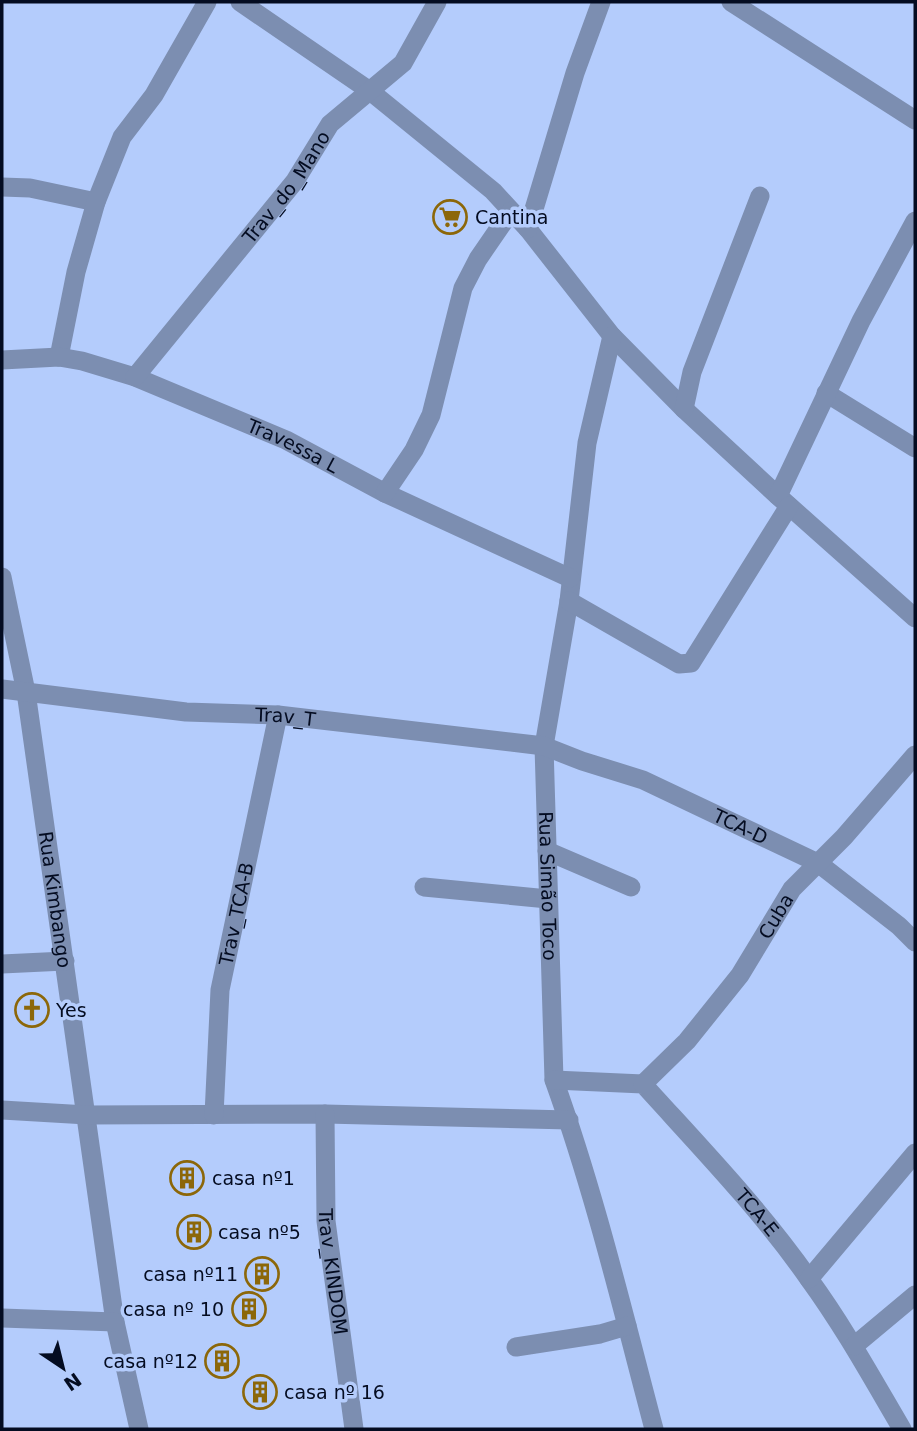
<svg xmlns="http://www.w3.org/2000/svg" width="917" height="1431" font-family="'DejaVu Sans',sans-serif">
<rect width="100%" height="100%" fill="#b4ccfc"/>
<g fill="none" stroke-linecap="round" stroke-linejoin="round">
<g stroke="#7c8eb1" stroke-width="19">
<path d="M240 2 370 91 493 191 528 229 612 336 684 409 778 496 915 618"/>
<path d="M731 2 915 120"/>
<path d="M2 187 30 188 96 202"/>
<path d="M528 229 575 73 601 2"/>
<path id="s1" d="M612 336 587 443 569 601 544 746 554 1080C595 1194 623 1312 654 1429"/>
<path d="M59 357 76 272 96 202 122 137 154 95 207 2"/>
<path id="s2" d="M2 360 59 357 82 361 135 377 286 440 385 493 570 578"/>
<path id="s3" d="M135 377 295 181 330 124 403 63 437 2"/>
<path d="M826 393 915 448"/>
<path d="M684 409 692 372 760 196"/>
<path d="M385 493 414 450 431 415 463 288 478 259 511 211"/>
<path d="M778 496 861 321 915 221"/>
<path id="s4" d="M2 577 26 692 115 1322 139 1429"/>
<path d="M569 601 679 664 691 663 789 506"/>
<path id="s5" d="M2 689 186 712 278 715 544 746 582 761 643 780 818 863 899 926 915 942"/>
<path d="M547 851 631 887"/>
<path d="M424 887 548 899"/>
<path d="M2 964 65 961"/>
<path id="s6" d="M554 1080 643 1084C700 1147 760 1209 809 1279 844 1327 872 1378 902 1429"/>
<path id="s7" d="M643 1084 687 1041 740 975 792 889 844 837 915 755"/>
<path d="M2 1110 87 1115 325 1114 569 1120"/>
<path id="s8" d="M325 1114 326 1221 354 1429"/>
<path id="s9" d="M214 1115 220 990 278 715"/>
<path d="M809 1279 915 1153"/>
<path d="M2 1318 115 1322"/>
<path d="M854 1346 915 1295"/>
<path d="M516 1347 600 1334 627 1326"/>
</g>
</g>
<defs>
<g id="supermarket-ring" transform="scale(1.75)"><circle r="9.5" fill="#b4ccfc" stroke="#8c6709" stroke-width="1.5"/><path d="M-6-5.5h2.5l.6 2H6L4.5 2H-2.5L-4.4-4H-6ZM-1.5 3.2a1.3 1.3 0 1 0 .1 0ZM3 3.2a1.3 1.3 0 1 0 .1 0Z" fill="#8c6709"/></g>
<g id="church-ring" transform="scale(1.75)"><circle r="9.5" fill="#b4ccfc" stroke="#8c6709" stroke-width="1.5"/><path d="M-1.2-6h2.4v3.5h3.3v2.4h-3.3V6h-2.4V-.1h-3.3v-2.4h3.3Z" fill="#8c6709"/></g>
<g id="building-ring" transform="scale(1.75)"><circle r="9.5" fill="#b4ccfc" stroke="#8c6709" stroke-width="1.5"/><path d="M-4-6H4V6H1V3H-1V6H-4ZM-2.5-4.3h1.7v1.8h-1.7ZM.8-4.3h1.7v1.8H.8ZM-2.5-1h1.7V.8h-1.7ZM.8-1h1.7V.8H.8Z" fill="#8c6709"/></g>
</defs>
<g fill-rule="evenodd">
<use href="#supermarket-ring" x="450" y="217"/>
<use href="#church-ring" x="32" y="1010"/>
<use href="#building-ring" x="187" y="1178"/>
<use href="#building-ring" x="194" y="1232"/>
<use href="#building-ring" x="262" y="1274"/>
<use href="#building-ring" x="249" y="1309"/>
<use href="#building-ring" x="222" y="1361"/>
<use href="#building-ring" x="260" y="1392"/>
</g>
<g text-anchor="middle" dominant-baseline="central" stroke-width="7" stroke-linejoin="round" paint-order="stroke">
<g font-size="19" fill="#040c21" stroke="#b4ccfc">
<text stroke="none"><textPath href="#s3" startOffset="243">Trav_do_Mano</textPath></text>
<text stroke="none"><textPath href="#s2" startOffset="308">Travessa L</textPath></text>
<text stroke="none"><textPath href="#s5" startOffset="285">Trav_T</textPath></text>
<text stroke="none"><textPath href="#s5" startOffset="758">TCA-D</textPath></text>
<text stroke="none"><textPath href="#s1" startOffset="556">Rua Simão Toco</textPath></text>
<text stroke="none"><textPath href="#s4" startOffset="327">Rua Kimbango</textPath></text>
<text stroke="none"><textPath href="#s9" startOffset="203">Trav_TCA-B</textPath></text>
<text stroke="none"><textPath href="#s7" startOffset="215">Cuba</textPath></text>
<text stroke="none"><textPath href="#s6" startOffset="261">TCA-E</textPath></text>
<text stroke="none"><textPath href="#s8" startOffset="158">Trav_KINDOM</textPath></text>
</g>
<g font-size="19" fill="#040c21" stroke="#b4ccfc" text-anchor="start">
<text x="475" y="217">Cantina</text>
<text x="56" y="1010">Yes</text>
<text x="212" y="1178">casa nº1</text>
<text x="218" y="1232">casa nº5</text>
<text x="238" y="1274" text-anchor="end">casa nº11</text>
<text x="224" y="1309" text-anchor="end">casa nº 10</text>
<text x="198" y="1361" text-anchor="end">casa nº12</text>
<text x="284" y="1392">casa nº 16</text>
</g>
</g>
<rect width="917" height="1431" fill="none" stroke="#040c21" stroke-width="7"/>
<g transform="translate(63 1368) rotate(145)" stroke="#b4ccfc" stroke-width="5" paint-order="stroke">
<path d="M0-5L12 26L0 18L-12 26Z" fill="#040c21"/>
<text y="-10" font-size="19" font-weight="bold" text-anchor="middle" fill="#040c21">N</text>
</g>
</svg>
